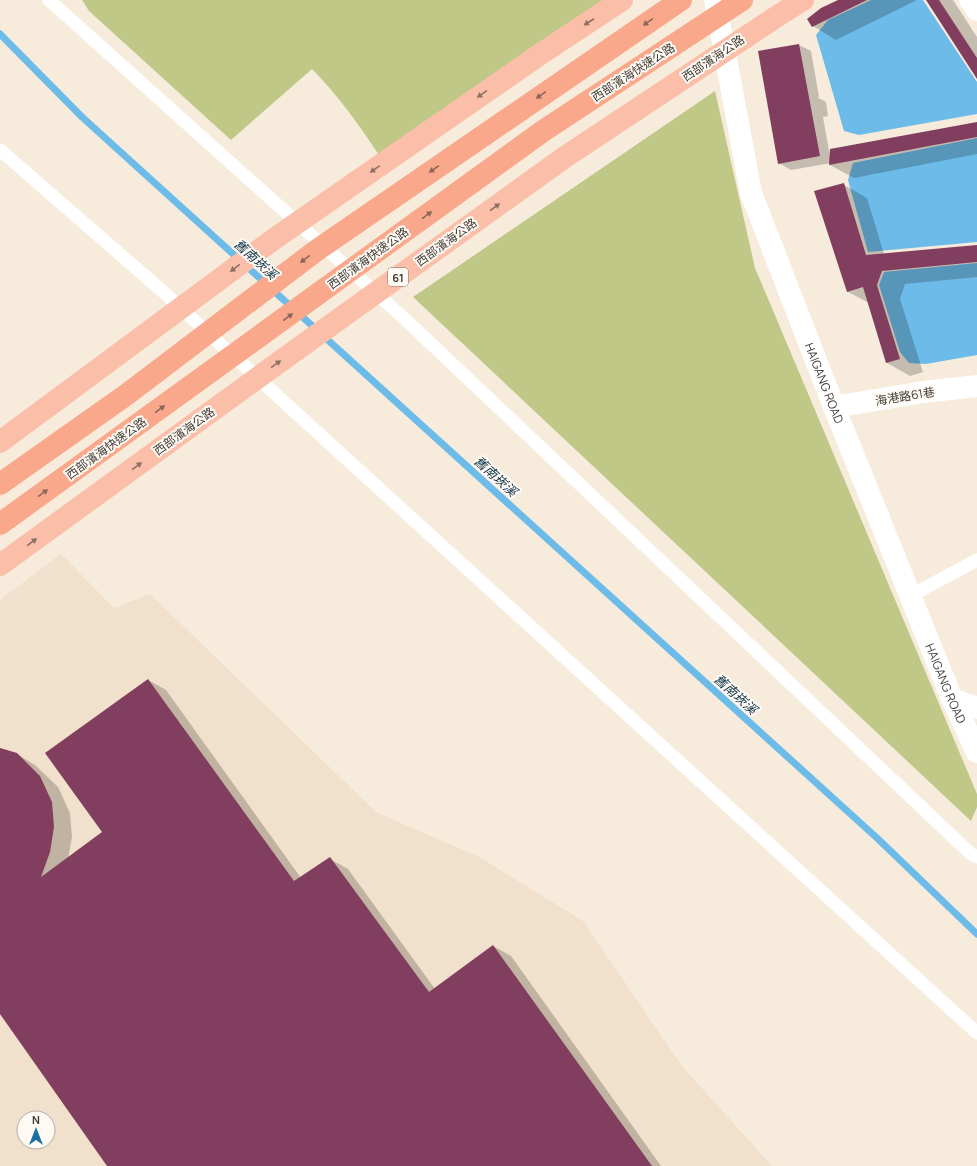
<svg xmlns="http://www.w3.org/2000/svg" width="977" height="1166" font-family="Manrope,'Noto Sans TC',sans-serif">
<rect width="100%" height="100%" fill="#f7ebdc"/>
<path fill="#f1e0cb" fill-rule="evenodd" d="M61 554 114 608 150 594 376 812 481 858 583 921 681 1065 772 1166H0V600ZM24 1118H48V1142H24Z"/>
<path fill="#bfc887" d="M82 0H606L379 155C359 125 338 95 312 69L231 140 89 11Z
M715 91 755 268 977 794V807L971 821 413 297Z"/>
<path fill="#6dbbe8" d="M871 0H923L977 82V114L859 135 844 131 816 35 828 20Z
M977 138V242L868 252 848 180 853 163Z
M977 263V355L926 364 909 363 900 352 879 285 884 272Z"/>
<path fill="#0003" d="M841 0H917L836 40 813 26Z
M927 0H953L977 37V77Z
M799 45 811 51 819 97H817L826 102 828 116 823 117 830 156 977 123V154L854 178 830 165 831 163 791 170 779 163 759 52Z
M844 185 867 198 884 254 977 246V277L905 284 900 299 923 372 910 376 887 363 869 303 848 292Z
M148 680 166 690 301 878 330 859 348 869 435 989 493 946 511 956 661 1166H109L0 1012V749L17 754 35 765 58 787 70 813 72 837 68 859 104 832Z"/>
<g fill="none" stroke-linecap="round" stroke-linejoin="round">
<path stroke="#6dbbe8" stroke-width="7" d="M0 34 82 117 877 838 977 934"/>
</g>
<path fill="#823e5e" d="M838 0H867L812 27 807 19 821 8Z
M926 0H939L977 58V79Z
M799 44 820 156 778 164 758 51Z
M977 122V137L829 165 830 149Z
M844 183 866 255 977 245V262L882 271 877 285 900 359 886 363 863 287 847 292 814 191Z
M148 679 294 881 330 857 429 992 493 945 652 1166H107L0 1014V748L17 753 40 776 52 802 54 827 50 852 41 877 102 832 45 753Z"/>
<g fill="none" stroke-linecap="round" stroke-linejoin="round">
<path stroke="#fff" stroke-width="13" d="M49 0 407 321 971 854 977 857
M0 150 160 289 977 1033
M910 596 977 560"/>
<path stroke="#fff" stroke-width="22" d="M970 0 977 10
M834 407 923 392 977 386
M952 699 977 708"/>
<path stroke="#fff" stroke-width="22" id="s1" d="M715 0 751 193 834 407 952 699 977 752"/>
<path stroke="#fbbea8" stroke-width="22" d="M0 442 274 239 539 55 622 0
M0 565 278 363 565 157 779 15 803 0"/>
<path stroke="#faa88b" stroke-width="22" d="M0 484 126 395 317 250 681 0
M0 524 543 131 742 0"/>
</g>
<defs><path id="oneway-solid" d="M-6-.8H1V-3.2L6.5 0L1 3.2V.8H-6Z"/></defs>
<g fill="#8b7064">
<use href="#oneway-solid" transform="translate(589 22) rotate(147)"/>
<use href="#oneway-solid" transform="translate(482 94) rotate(145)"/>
<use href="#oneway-solid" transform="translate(375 169) rotate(145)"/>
<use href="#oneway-solid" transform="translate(495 207) rotate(-36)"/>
<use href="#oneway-solid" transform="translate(235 268) rotate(143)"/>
<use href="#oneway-solid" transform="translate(276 364) rotate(-36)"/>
<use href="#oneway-solid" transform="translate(137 466) rotate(-36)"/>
<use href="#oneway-solid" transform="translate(32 542) rotate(-36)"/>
</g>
<g fill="#8a6758">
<use href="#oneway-solid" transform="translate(648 22) rotate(145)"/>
<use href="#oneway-solid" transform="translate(541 95) rotate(145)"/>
<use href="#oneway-solid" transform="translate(434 169) rotate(145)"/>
<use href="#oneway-solid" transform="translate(427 215) rotate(-36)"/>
<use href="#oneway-solid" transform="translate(305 259) rotate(143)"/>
<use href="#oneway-solid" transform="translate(288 317) rotate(-36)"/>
<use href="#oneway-solid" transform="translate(160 409) rotate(-36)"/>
<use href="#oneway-solid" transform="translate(43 493) rotate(-36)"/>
</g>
<g text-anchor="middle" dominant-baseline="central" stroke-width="4" stroke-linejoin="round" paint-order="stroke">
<rect fill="#fef9f3" stroke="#79756f" stroke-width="1" x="388" y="268" width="20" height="18" rx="3"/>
<g font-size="11" font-weight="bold" fill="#403c36">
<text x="398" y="277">61</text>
</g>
<g font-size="12" fill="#403c36" stroke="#fef9f3">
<text transform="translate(713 58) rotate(-34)">西部濱海公路</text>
<text transform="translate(633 72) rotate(-33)">西部濱海快速公路</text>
<text transform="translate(446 242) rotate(-36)">西部濱海公路</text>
<text transform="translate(368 258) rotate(-36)">西部濱海快速公路</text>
<text stroke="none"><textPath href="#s1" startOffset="400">HAIGANG ROAD</textPath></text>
<text transform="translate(905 396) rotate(-9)">海港路61巷</text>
<text transform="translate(184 431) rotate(-36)">西部濱海公路</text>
<text transform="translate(106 448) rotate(-36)">西部濱海快速公路</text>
<text stroke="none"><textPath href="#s1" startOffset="724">HAIGANG ROAD</textPath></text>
</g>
<g font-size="13" font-style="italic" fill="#0b2f42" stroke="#fef9f3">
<text transform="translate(256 259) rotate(42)">舊南崁溪</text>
<text transform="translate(496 476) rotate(42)">舊南崁溪</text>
<text transform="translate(736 694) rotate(42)">舊南崁溪</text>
</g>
</g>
<g transform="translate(36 1130)"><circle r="19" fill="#fef9f3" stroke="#b2ada7"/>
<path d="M0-3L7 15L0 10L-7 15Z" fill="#1a71a1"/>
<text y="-6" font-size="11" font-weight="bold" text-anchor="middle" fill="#403c36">N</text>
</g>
</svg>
